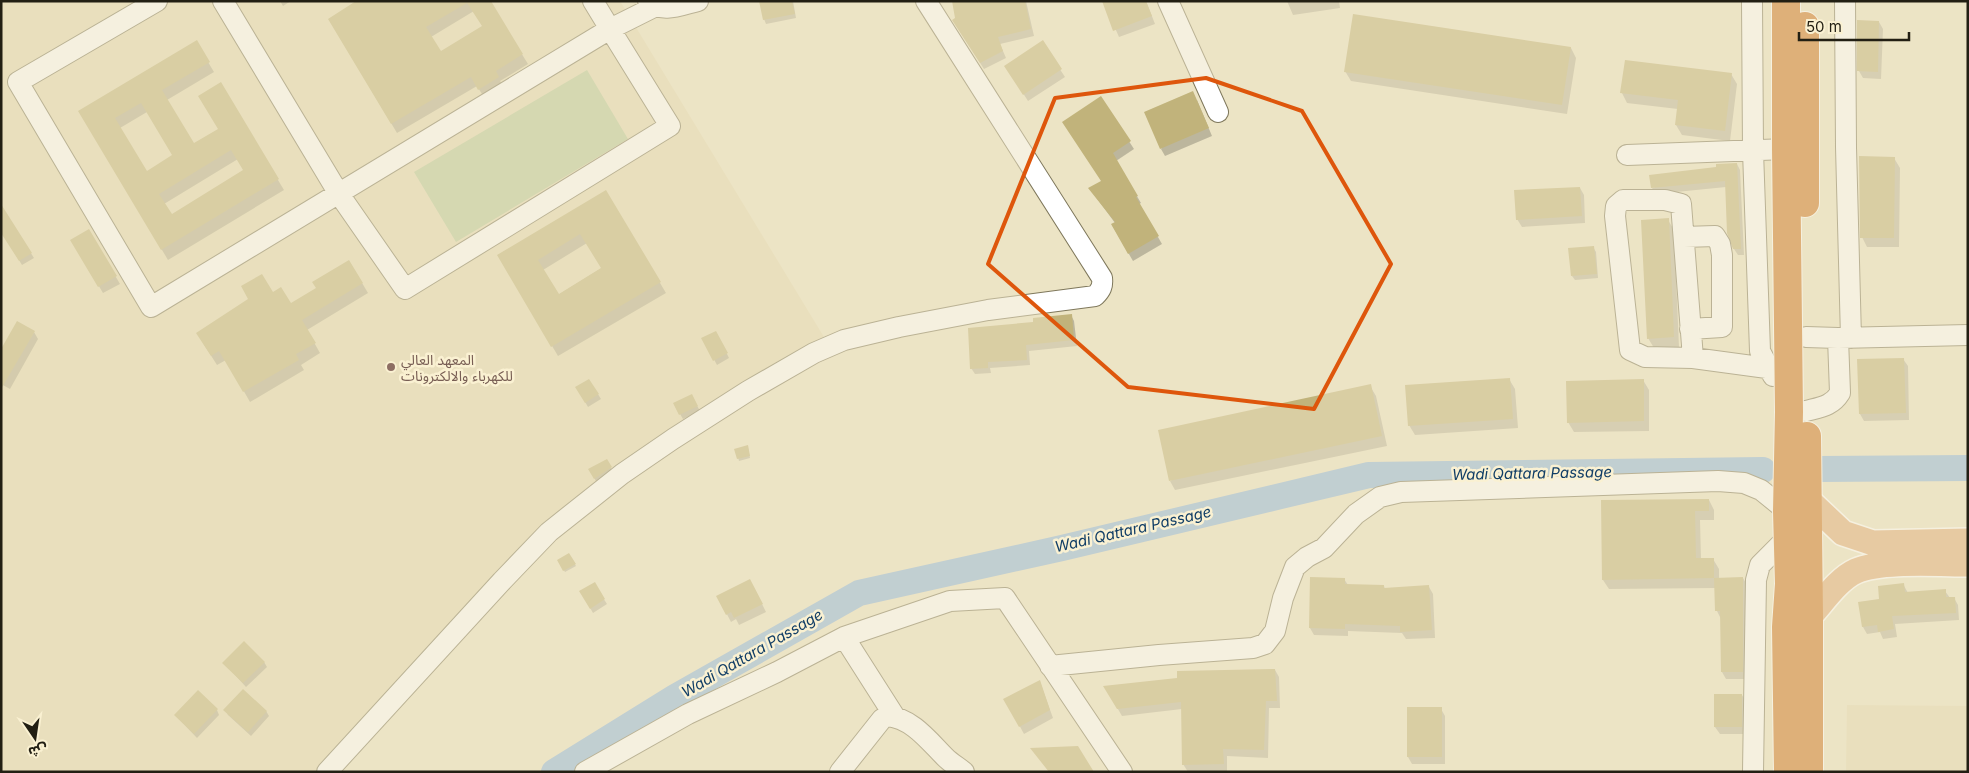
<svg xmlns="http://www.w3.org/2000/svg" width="1969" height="773" font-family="Inter,'Noto Sans Arabic',sans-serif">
<rect width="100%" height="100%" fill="#ece4c5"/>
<path fill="#e4dab4" d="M1 1H620L827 342 549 532 317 772H1Z
M1847 705 1968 706V772H1846Z"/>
<path fill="#b8c99a" d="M587 70 628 139 456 242 414 172Z"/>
<path fill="#0003" fill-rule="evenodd" d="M280 1H291L283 6Z
M359 1H489L528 64 500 81 504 87 485 99 477 86 397 133 329 19ZM474 11 483 27 440 53 431 37Z
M766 1H793L796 18 766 24 764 19Z
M953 1H1026L1034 36 1000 44 1006 58 984 69 957 27Z
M1103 1H1146L1155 24 1119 37Z
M1287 1H1339L1340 8 1293 15Z
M1879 22 1883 29 1881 79 1863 78 1859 71Z
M196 42 214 72 167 100 194 145 219 130 220 84 284 190 168 260 80 112ZM147 112 174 156 146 173 120 128ZM238 159 245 171 171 216 164 204Z
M1042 42 1065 77 1028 101 1010 73Z
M1571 48 1576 58 1567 114 1351 81 1345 71Z
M1731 74 1737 84 1730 141 1682 135 1676 125 1678 109 1627 103 1622 93Z
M1101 98 1134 149 1116 161 1141 203 1139 204 1162 244 1133 261 1112 225 1115 223 1090 189 1102 181Z
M1197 100 1212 136 1165 156 1161 149Z
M1894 158 1900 168 1899 247H1867L1862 237Z
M1737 164 1740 170 1744 255H1738L1734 249 1726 187 1656 194 1652 188 1717 168Z
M1580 188 1584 195 1585 223 1522 227 1517 219Z
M606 192 666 293 558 356 498 255ZM587 243 602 268 558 295 543 270Z
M1 206 34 258 22 265 1 231Z
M1668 220 1674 230 1679 347 1654 348 1648 338Z
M89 231 120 284 103 293 72 241Z
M1593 247 1596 252 1598 278 1575 280 1572 276Z
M349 261 368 293 307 330 320 353 301 365 304 370 250 402 226 360 217 365 203 343 272 294 290 305 317 289Z
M1071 315 1074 321 1077 346 1029 351 1030 365 990 368 991 373 975 374 971 368 1035 323Z
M34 332 38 339 10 389 1 384Z
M716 332 729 358 717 365 703 339Z
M1903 359 1908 366 1909 420 1864 421 1860 414Z
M1509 379 1515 389 1518 428 1415 435 1409 425Z
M589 380 601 399 588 407 577 388Z
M1643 380 1649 390V431L1574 432 1568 422Z
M1370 386 1376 396 1387 446 1175 490 1170 481Z
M694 400 700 411 683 419 680 414Z
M748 448 750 458 739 461 736 450Z
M606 460 613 472 597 483 590 470Z
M1709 500 1714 510V520H1700L1701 559H1713L1719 569V579L1743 578 1747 585 1746 679H1726L1722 672 1721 619 1717 611 1716 588 1609 589 1603 580Z
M569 555 576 566 565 572 558 561Z
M1344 579 1348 585 1384 586 1385 589 1429 587 1433 594 1435 638 1406 639 1402 633 1348 631V636L1314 635 1310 628Z
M594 584 607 604 593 613 581 592Z
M1903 584 1908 593 1945 591 1950 598H1954L1958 605 1959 620 1895 624 1897 637 1883 639 1880 632 1867 634 1863 627 1859 603 1881 600Z
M754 588 766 612 739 625 736 619 731 622 718 597Z
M264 662 267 667 246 687 224 663Z
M1275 670 1279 677 1280 708H1269L1268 758 1227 756V771L1188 772 1183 764 1182 709 1122 716 1105 687Z
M1040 682 1053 718 1024 734 1005 699Z
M1715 695H1742L1746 702 1745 734H1720L1715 727Z
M1441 709 1445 716V764H1412L1408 757Z
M217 710 219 715 197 738 175 715Z
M225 710 266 711 269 716 251 736 228 715Z"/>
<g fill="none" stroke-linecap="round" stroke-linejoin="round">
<path stroke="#8cb5e0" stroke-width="26" d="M1818 469 1968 468
M554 772 675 697 859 593 1062 548 1369 475 1763 470"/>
</g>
<path fill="#c1b37b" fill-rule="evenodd" d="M356 1H491L523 54 496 71 499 77 478 90 471 77 391 124 328 19ZM467 3 482 26 441 51 426 27Z
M759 1H792L795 14 763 20Z
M952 1H1025L1031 29 998 37 1003 51 980 63 952 20 955 18Z
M1102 1H1146L1152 16 1113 31Z
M1353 14 1571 47 1562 105 1344 72Z
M1857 20 1879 21 1878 72 1857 71Z
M197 40 210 62 162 90 194 143 218 129 198 96 221 82 279 179 161 250 78 111ZM141 103 172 155 147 171 115 118ZM231 150 243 170 172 214 159 194Z
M1043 40 1062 69 1023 95 1004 66Z
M1625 60 1732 73 1725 131 1675 125 1678 100 1620 93Z
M1193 91 1209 128 1160 149 1144 112Z
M1101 96 1131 141 1113 153 1138 196 1136 197 1159 236 1128 254 1111 224 1115 222 1088 188 1101 181 1062 122Z
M1859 156 1895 157 1894 238H1860Z
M1737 163 1741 249H1733L1727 233 1725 181 1651 188 1649 175 1716 167V164Z
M1580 187 1582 216 1516 220 1514 190Z
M606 190 661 282 551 347 497 255ZM580 234 601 268 559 294 538 260Z
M1 204 32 253 19 261 1 233Z
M1669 218 1674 337 1647 339 1641 220Z
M89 229 117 276 98 287 70 240Z
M1594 246 1597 274 1571 276 1568 248Z
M349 260 363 283 302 320 316 343 296 354 299 360 243 392 219 351 211 356 196 333 248 299 241 286 262 274 273 292 281 287 291 303 316 288 312 282Z
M1072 314 1074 340 1026 345 1027 360 988 362V368L970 369 968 328 1033 322V318Z
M17 321 35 331 1 389V349Z
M716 331 728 353 713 361 701 338Z
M1904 358 1906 413 1859 414 1857 359Z
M1510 378 1513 419 1408 426 1405 385Z
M589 379 599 394 585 403 575 387Z
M1644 379V421L1567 423 1566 381Z
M1371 384 1382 436 1169 481 1158 430Z
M692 394 698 406 679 415 673 403Z
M748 445 750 456 737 459 734 449Z
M607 459 612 467 594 479 588 469Z
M1709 499V511H1695L1696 558H1714V578L1602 580 1601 500Z
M569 553 576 564 563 571 557 560Z
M1310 577 1345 578V584L1384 585V588L1429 585 1432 630 1400 632V626L1345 624V629L1309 628Z
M1743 577V672H1721L1720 611H1715L1714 578Z
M750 579 763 604 734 618 731 612 726 615 716 596Z
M595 582 605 599 590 609 579 591Z
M1904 583 1905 592 1946 589V597H1955L1956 613 1892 616 1894 629 1878 632 1877 625 1862 627 1858 602 1879 599 1878 586Z
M244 641 265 662 243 683 222 663Z
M1275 669 1277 701H1266L1264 750 1223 749 1224 764 1182 765 1181 702 1117 709 1103 686 1177 678V671Z
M1040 680 1050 710 1019 727 1003 699Z
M243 689 267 711 248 732 223 710Z
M198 690 218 709 194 734 174 715Z
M1714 694H1742V727H1714Z
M1407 707H1442V757H1407Z
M1078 746 1094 772H1049L1030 748Z"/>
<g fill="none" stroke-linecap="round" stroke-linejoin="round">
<g stroke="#7e775b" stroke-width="22">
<path id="minor" d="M157 1 18 82 151 307 610 29 593 1
M223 1 339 194 405 289 670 126 610 29 654 7
M648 1C662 14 681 5 698 1
M1168 1 1218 112
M1752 1 1753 151 1760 351 1773 376
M1845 1 1846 147 1851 338
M1627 155 1786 149
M1684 237 1715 236 1720 244 1722 255V327L1690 329
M1806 337 1838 338 1968 335
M1693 358 1681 204 1665 200H1623L1616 206 1615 216 1630 350 1645 357 1693 358 1767 368
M1806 411C1821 407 1832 406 1840 393L1838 338
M844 637 895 717
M1050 666 1159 655 1253 648 1265 644 1275 631 1283 598 1295 567 1307 557 1324 548 1356 514 1380 497 1401 492 1718 481 1744 483 1761 490 1787 511
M327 772 502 581 549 532 622 474 673 439 748 391 814 353 844 340 899 327 988 310 1095 296C1101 290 1103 286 1102 278L926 1
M585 772 688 714 777 672 844 637 950 601 1005 598 1122 772
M840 772 882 719 887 716C912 718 929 741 945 757 951 763 958 767 964 772
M1753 772 1756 580 1760 565 1788 537"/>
</g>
<g stroke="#fff" stroke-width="28">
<path id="major" d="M1807 499 1843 533 1873 543 1968 541
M1809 617C1823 602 1838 579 1856 571 1881 560 1939 564 1968 564"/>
</g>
<g stroke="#fff" stroke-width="30">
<path id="highway" d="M1786 1V149L1789 412 1787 511 1789 584 1786 627 1788 772
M1805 26V203
M1807 436 1809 617V772"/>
</g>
<use href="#minor" stroke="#fff" stroke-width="20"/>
<use href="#major" stroke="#e1aa78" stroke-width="25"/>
<use href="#highway" stroke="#cd721e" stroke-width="28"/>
</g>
<path d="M0 0H1969V773H0ZM1206 78 1302 111 1391 264 1314 409 1128 387 988 264 1055 98Z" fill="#ece4c5" fill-opacity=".55" fill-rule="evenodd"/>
<path fill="none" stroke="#de560c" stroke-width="4" stroke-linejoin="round" d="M1206 78 1302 111 1391 264 1314 409 1128 387 988 264 1055 98Z"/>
<circle fill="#8d6e63" stroke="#faf1d2" stroke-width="2" cx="391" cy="367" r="5"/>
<g text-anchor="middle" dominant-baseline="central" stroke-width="5" stroke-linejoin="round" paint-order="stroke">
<g font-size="14" fill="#785e54" stroke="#faf1d2" text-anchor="start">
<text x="401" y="359">المعهد العالي<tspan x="401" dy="16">للكهرباء والالكترونات</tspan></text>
</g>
<g font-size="15" font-style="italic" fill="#113e66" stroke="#faf1d2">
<text transform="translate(1532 473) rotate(-1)">Wadi Qattara Passage</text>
<text transform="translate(1133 529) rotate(-13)">Wadi Qattara Passage</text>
<text transform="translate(752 653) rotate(-30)">Wadi Qattara Passage</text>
</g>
</g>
<rect width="1969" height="773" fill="none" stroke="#221f13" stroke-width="5"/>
<g transform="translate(35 738) rotate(167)" stroke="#faf1d2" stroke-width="4" paint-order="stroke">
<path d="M0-4L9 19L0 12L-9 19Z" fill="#221f13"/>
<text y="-8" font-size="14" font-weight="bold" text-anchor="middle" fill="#221f13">ش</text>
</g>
<path d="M1799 32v8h110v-8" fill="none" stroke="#221f13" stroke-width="2.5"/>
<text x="1806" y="32" font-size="15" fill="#221f13" stroke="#faf1d2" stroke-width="4" paint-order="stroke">50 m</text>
</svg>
